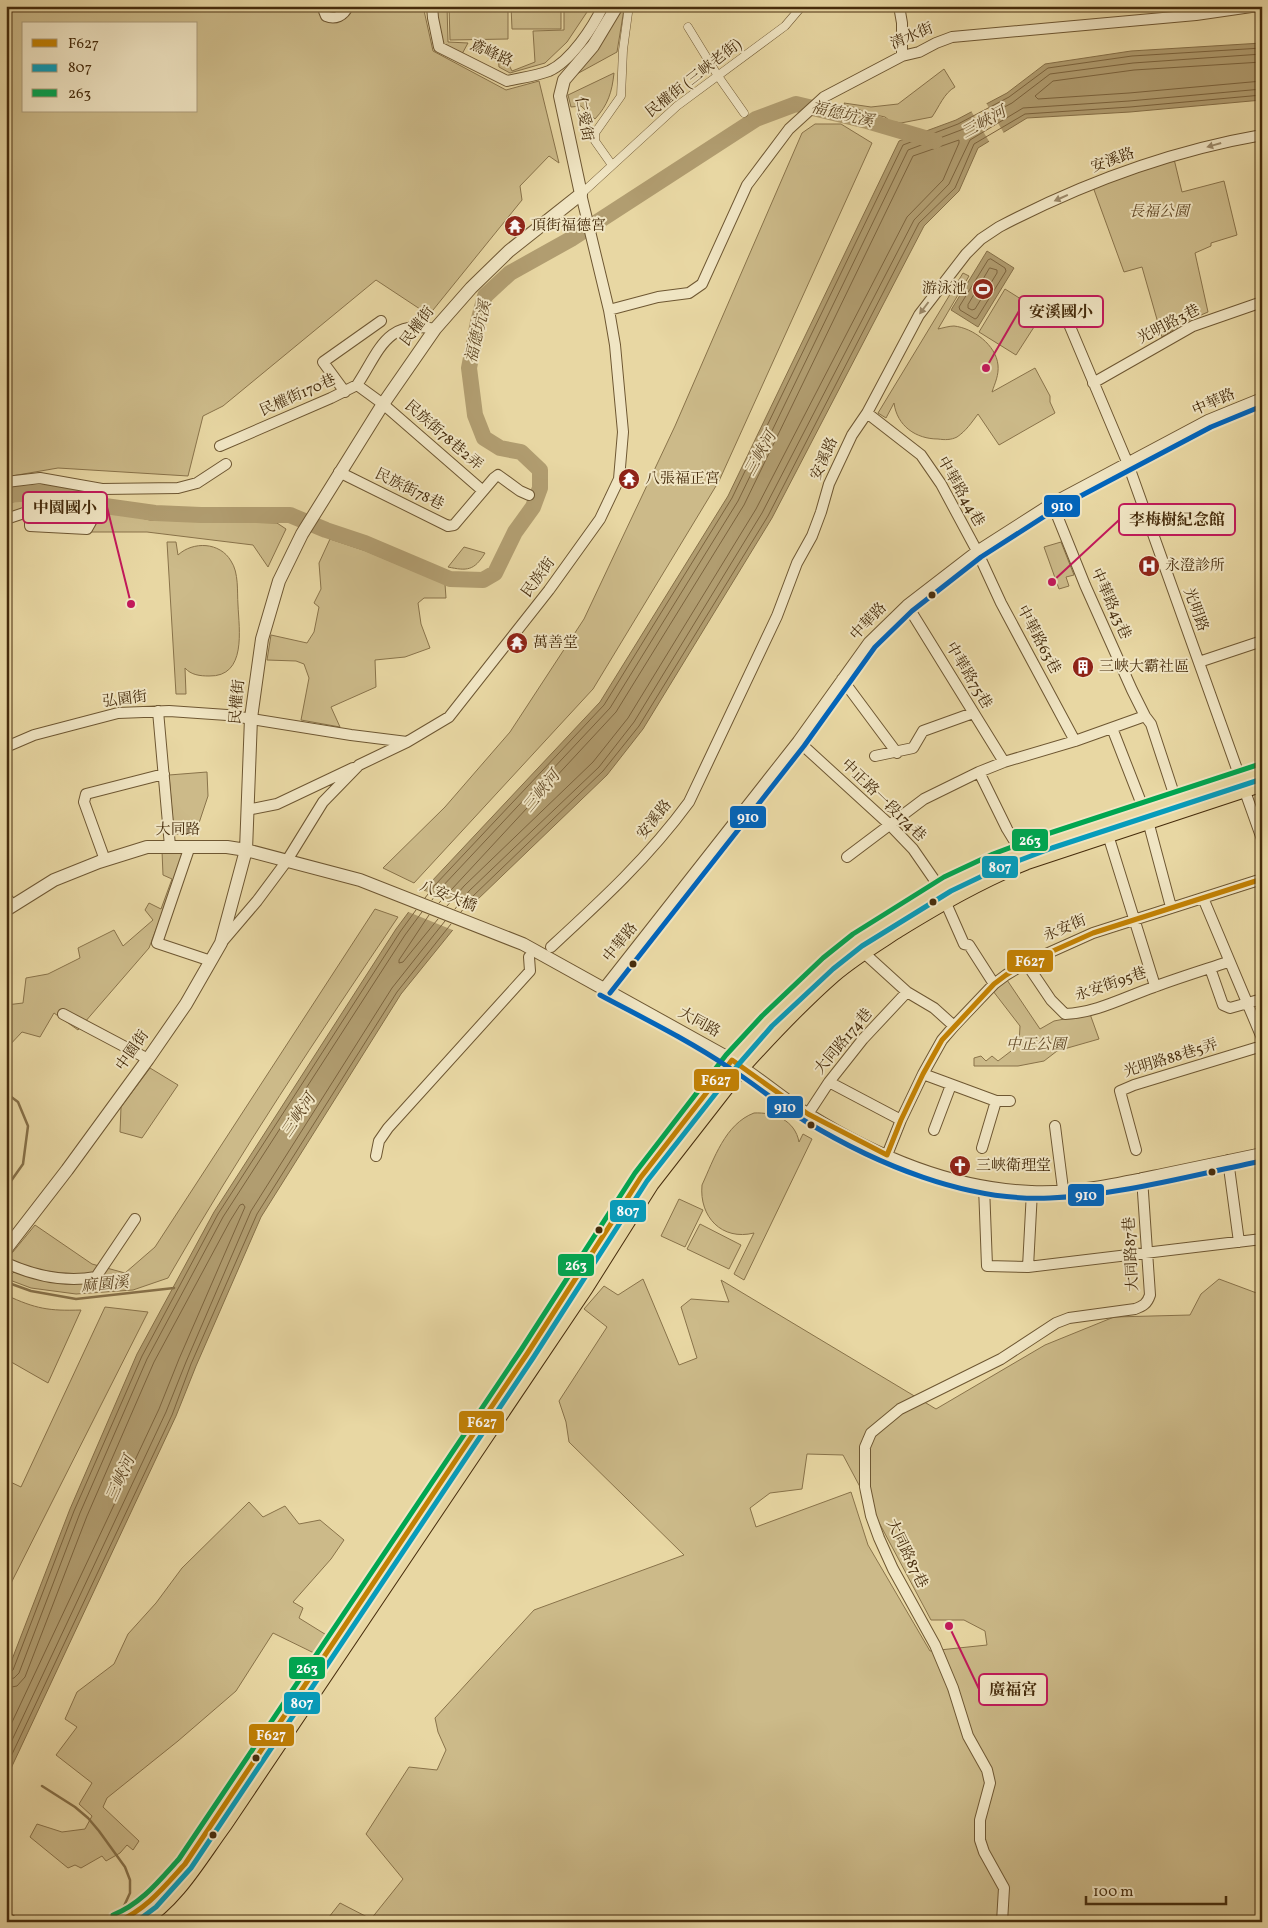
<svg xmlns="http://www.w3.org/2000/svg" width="1268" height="1928" font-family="Vollkorn,'Noto Serif TC',serif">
<rect width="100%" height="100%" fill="#e8d7a3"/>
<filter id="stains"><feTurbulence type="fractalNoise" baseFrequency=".004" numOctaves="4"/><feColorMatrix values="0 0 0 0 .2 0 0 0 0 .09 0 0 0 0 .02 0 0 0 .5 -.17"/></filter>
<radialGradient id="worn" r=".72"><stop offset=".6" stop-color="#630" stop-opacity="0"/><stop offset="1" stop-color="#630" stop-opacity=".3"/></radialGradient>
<path fill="#ccba89" stroke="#89734a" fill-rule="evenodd" d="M6 6H423L433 51 506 90 539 81 559 163 549 156 520 186 522 200 429 315 376 280 223 406 203 416 188 476 58 468 6 477ZM24 24H196V111H24Z
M436 6H447L448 42 468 43 462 54 443 44 440 34Z
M449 6H508V39L450 40Z
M511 6H561V29H512Z
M564 6H591L567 42 545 63 510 73 499 67 498 55H504L512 71 535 62 533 31 564 30Z
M623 6 624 9 617 52 575 75Z
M944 69 955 87C944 93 939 107 932 117L901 123 890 121 885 117 867 113 853 107 846 106 844 103 871 107 898 104Z
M614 73C612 92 608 105 595 119L581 106 571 107 568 95Z
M815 124H841L872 143 719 481 593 689 414 883 383 868 445 807 510 732 584 619 675 426 802 133Z
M1174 159 1182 192 1224 181 1237 235 1211 243V246L1195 253 1208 312 1187 321 1162 337 1142 267 1124 272 1093 187Z
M963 273 969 276 938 329C943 328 949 326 954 326 973 328 996 345 998 365 999 375 995 383 992 392L1035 368 1050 396V402L1055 413 999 445 978 414C972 422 966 431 957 437 951 440 945 440 938 439 916 439 897 426 894 403L886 418 878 413Z
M1005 289 1043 313 1016 355 979 332Z
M20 500H61L150 520 277 523 286 529 268 567 253 545 147 532H87L28 528 25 515 6 522V504Z
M330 539 366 551 445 584 446 598H424L418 603 421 624 430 648 405 657 375 660 376 687 331 707 340 727 301 720 309 678 304 664 296 661 267 660 271 635 307 643 314 632 319 607 314 603 321 589 319 563Z
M167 542H176L178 555C193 541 220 542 231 561 239 573 237 591 238 605 239 629 247 677 209 676 200 676 191 675 185 668L186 694H176Z
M1061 542 1074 575 1066 577 1069 586 1059 589 1044 547Z
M464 547 485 553C474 571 467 571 448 567Z
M207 772 208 796 195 835 174 834 169 775Z
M186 850 149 948 78 1030 54 1013 40 1037 22 1032 6 1049V1005L23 1003 26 978 48 974 80 958 78 948 114 930 123 946 153 920 145 910 149 903 161 909 172 879 163 875 162 851Z
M375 909 398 917C318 1036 239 1154 168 1278L133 1290 76 1294 31 1288 7 1279 20 1266 8 1258 35 1225 92 1264 125 1273 155 1247Z
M1007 980 1040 1029 1054 1021 1090 1014 1099 1039 1057 1051 1044 1061 1018 1066H974V1058L981 1056 986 1061 992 1056 998 1061 1019 1045 1020 1026 993 991Z
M150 1068 178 1085 142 1138 120 1132 121 1107Z
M754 1113C774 1112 795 1120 799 1142L803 1134 812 1139 744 1280 734 1274 754 1233C722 1241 699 1217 702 1185 714 1159 725 1124 754 1113Z
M679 1199 703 1210 685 1247 661 1236Z
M700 1224 741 1245 729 1269 687 1249Z
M643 1279 679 1365 697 1358 681 1307 691 1299 729 1302 721 1280 936 1409 1045 1345 1114 1317 1190 1315 1201 1294 1219 1279 1262 1295V1922H325L340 1903 371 1919 403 1879 366 1834 409 1767 437 1770 446 1750 438 1732 435 1718 534 1610 684 1555 569 1442 566 1422 559 1401 607 1327 584 1309 604 1286 618 1295ZM807 1454 843 1455 931 1620H964L985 1631 987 1645 930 1651 868 1545 851 1492 756 1527 750 1508 770 1493 802 1489Z
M6 1295C36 1309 49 1311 81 1310L48 1383 6 1359Z
M105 1307 148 1312 6 1593V1480L21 1487Z
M249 1502 263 1517 285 1506 299 1524 320 1520 344 1540 331 1559 293 1602 303 1608 299 1618 328 1636 314 1653 273 1633 236 1691 178 1741 107 1798 103 1807 139 1841 133 1850 127 1845 120 1853 106 1861 102 1856 81 1868 75 1865 68 1868 30 1837 37 1824 62 1832 85 1829 92 1816 79 1804 92 1783 56 1755 77 1727 65 1719 77 1692 114 1664 128 1634 156 1603 182 1568Z"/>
<path fill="#b19d70" stroke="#867048" d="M1262 43V100L1130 112 1027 118 978 148 959 191 924 226 772 518 643 729 607 775 477 900 401 994 261 1217 196 1366 176 1416 6 1779V1675L70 1509 137 1354 214 1212 396 929 431 882 600 702 728 496 899 141 956 120 1007 93 1045 64 1131 51Z
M987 251 1014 268 978 327 951 310Z"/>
<path fill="#e8d7a3" d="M985 101 1005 135 990 143 970 109Z
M422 890 472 909 455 931 406 911Z"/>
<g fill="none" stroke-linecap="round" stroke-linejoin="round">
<path stroke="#7c643e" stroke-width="1" d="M1262 62 1134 70 1053 81 1035 96 1038 99 1129 93 1262 81
M991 259 1005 268 1006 271 977 318 975 319 960 310 959 307 988 260Z
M990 268 997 270V273L975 309 972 310 968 308V305Z
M425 898 435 885 604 705 732 498 903 145 958 124 1009 97 1048 68 1132 56 1262 48
M432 900 440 889 610 708 738 501 908 150 961 130 1012 103 1050 74 1133 63 1262 54
M439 903 616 712 744 505 913 156 959 140V143L943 180 907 217 756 509 628 718 593 762 464 886 447 906
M455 909 469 891 599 767 634 722 762 513 914 220 949 184 970 140 1023 108 1129 101 1262 89
M461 912 473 896 603 771 639 726 768 516 919 223 955 188 974 144 1025 114 1130 107 1262 95
M429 915 399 960V963L403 962 438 919
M6 1674 10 1673 13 1670 74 1511 142 1356 218 1214 400 932 416 910
M6 1680 14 1678 19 1673 80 1513 147 1359 223 1217 405 935 422 912
M6 1688 17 1686 25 1677 87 1516 154 1362 230 1221 240 1205 243 1204 245 1207 179 1359 159 1409 6 1735
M6 1753 166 1412 186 1362 251 1211 392 988 445 921
M6 1767 172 1415 191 1364 257 1214 397 992 451 924"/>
<path stroke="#867048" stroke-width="2.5" d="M6 1093 18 1102 28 1126 23 1164 6 1188
M6 1282 31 1291 76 1299 174 1288
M42 1786 75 1807 88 1818 99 1831 125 1867 130 1880V1893L124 1906"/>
<path stroke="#b19d70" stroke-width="16" d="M6 495 59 491 105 506 155 513 201 515H290L326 530 365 543 450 579 483 580 495 573 515 532 533 507 540 488V470L521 452 500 448 484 438 475 415 469 368 478 322 485 296 510 273 571 239 756 119 796 104 867 121 935 141"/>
<g stroke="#6e5732" stroke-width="9">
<path id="pedestrian" d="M688 27 718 76 744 113
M612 165 595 141V133L621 96 623 50 628 13 626 6
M581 194 677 106 785 26 802 6"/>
</g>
<g stroke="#6e5732" stroke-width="12">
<path id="minor" d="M322 6 326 16C335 20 344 16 348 6
M432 6 433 18 439 47 507 81C520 78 536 76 549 71 571 61 593 27 603 6
M899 6 902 23V56
M609 310 658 297 689 293 702 284 747 185 789 129 824 97 902 56 919 52 936 43 952 37 1196 15 1258 6
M1063 310 1128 464 1262 839
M1093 383 1193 326 1262 302
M357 385C379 352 386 318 435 329
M345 392 323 362 381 321
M867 413 921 455 941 484 977 551 1001 603 1075 741
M220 446 331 398 357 385 383 404 483 491
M339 472 448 526 454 525 494 478 498 475 520 491 529 495
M6 482 40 478 102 489 178 488 197 483 226 464
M1052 503 1085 585 1132 690 1145 716 1151 724 1176 800
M6 519 27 512 30 513V526L87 529C94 517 101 504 102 489
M907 605 1004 762
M1199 662 1262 641
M842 679 897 753
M158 711 170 846
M1112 728 1144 810
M798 741 890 825 913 849 940 888
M6 747 34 735 118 713 169 711 227 715 351 735 407 742 449 717 549 590 600 519 619 479 623 432 615 345 609 310 581 194
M875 756 913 748 923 731 973 713
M979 772 1007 829 1021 852
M247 810 277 804 353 768
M1148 821 1171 907
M1108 835 1155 986
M190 846 157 943 211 961
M847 857 924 799 979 772 1004 762 1075 741 1145 716
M105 860 84 802 86 794 164 774
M6 897 13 906
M1203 898 1262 1038
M945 901 964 944 969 945 994 984
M222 942 257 901 286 862 323 802 359 765 407 742
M551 947C601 901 648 858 689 802L777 616 797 563 812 536 821 512 829 484 852 435 867 413 919 315 966 254 981 239 999 227C1081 184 1170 151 1262 135
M863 952 907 992 934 1008 954 1026
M1026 963 1051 1000 1065 1014C1096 1013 1125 997 1154 987 1178 978 1204 970 1228 962
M1210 968 1223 1005 1230 1008 1262 999
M604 988 798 741 869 642 907 605 977 551 1052 503 1208 420 1262 398
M63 1014 148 1059
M738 1064C762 1079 784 1099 809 1114 875 1155 952 1188 1031 1191 1075 1193 1119 1183 1162 1174 1195 1167 1228 1160 1262 1153
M923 1074 996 1101H1010
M829 1082 901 1120
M808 1114 829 1082 863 1039 907 992
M1055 1126 1063 1189
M934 1130 951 1085
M982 1148 996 1101
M1136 1150 1120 1091 1134 1085 1262 1046
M887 1155 901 1120 923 1074 942 1040 954 1026 994 984 1006 975 1026 963 1093 933 1262 879
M376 1156 379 1141 388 1128 530 971 529 957
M1228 1160 1239 1242
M984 1186 987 1266 1028 1267 1032 1191
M6 1263C35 1276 64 1283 96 1277L135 1219
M1028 1267 1262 1239
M1002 1922 1004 1888 984 1852 980 1840V1820L990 1783 987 1770 968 1736 953 1688 935 1645 893 1569 879 1538 871 1516 865 1487V1447L871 1433 900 1409 1001 1359 1056 1323 1069 1318 1135 1309C1143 1306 1147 1304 1150 1295L1142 1178"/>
</g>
<g stroke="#6e5732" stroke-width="14">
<path id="tertiary" d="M6 910 54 880 99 862 147 847H227L246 850 360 880 523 944 732 1060
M6 1249 67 1170 148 1059 186 1004 221 943 246 850 251 718 262 639 279 581 302 534 383 404 435 329 471 288 509 251 581 194 560 96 564 80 593 46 617 6"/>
</g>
<g stroke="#462c0c" stroke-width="17">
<path id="primary" d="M6 1921 9 1922
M116 1922 131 1916 151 1901 185 1864 329 1647 527 1354 641 1177 732 1060 767 1021 828 963 858 940 947 884 996 861 1050 841 1262 771
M140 1922C177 1899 199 1859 224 1825L586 1287 651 1184 742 1067C771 1035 801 1003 833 975 854 957 876 944 899 929 940 904 981 880 1026 862L1262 784"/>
</g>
<use href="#pedestrian" stroke="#f0e5c3" stroke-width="8"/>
<use href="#minor" stroke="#f0e5c3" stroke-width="10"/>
<use href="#tertiary" stroke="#f0e5c3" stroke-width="12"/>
<use href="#primary" stroke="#e8d7a3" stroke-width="15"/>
<g stroke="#f0e5c3" stroke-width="9">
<path id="bus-1" d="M887 1155 901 1120 923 1074 942 1040 994 984 1006 975 1026 963 1093 933 1262 879
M117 1922C146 1910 164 1887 185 1864L527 1354 641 1177 732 1060 808 1114 887 1155"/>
</g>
<g stroke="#f0e5c3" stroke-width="9">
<path id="bus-2" d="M136 1922 156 1907 191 1868 533 1358 647 1181 738 1065 772 1026 833 969 862 946 951 891 999 868 1052 848 1262 779"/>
</g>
<g stroke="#f0e5c3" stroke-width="9">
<path id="bus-3" d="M113 1915C141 1904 159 1881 179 1859L521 1350 635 1173 726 1055 762 1016 823 958 853 934 944 877 993 854 1047 834 1260 764"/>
</g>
<g stroke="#f0e5c3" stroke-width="9">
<path id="bus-4" d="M610 993 804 746 875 647 912 611 981 557 1056 509 1211 427 1262 406
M600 995C643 1018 688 1040 728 1067 755 1084 779 1105 805 1121 876 1164 966 1202 1050 1198 1121 1195 1192 1175 1262 1161"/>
</g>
<use href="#bus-1" stroke="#c28104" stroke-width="5"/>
<use href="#bus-2" stroke="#079cbb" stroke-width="5"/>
<use href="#bus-3" stroke="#00a651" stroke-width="5"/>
<use href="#bus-4" stroke="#0065bd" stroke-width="5"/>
</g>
<defs><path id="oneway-solid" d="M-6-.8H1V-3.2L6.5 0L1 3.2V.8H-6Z" transform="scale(1.25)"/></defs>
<g fill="#9b8868">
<use href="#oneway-solid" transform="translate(1214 145) rotate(164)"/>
<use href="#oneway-solid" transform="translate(1061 198) rotate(156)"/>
<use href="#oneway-solid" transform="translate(924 308) rotate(127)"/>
</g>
<defs>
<g id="temple-disc" transform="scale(1.125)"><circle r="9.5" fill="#8f2418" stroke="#f0e5c3"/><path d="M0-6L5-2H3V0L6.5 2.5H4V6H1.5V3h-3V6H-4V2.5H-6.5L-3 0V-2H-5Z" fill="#fff"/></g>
<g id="stadium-disc" transform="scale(1.125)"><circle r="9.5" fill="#8f2418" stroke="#f0e5c3"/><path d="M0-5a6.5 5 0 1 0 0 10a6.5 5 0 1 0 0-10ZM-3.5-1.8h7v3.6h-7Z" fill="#fff"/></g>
<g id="hospital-disc" transform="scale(1.125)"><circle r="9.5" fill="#8f2418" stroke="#f0e5c3"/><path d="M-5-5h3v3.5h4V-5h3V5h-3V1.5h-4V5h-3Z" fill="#fff"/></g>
<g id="building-disc" transform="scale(1.125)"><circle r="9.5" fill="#8f2418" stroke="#f0e5c3"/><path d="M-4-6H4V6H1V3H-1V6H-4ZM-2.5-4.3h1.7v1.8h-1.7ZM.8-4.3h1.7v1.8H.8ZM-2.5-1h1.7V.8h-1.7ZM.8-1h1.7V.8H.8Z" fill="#fff"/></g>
<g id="church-disc" transform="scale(1.125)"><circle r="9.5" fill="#8f2418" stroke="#f0e5c3"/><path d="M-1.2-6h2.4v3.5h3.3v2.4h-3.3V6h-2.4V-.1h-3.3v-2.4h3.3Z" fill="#fff"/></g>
</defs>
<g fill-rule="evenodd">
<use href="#temple-disc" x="515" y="226"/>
<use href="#stadium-disc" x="983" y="289"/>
<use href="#temple-disc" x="629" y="479"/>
<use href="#hospital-disc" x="1149" y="566"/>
<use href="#temple-disc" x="517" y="643"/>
<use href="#building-disc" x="1083" y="667"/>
<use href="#church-disc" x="960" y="1166"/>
</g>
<g fill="#462c0c" stroke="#f0e5c3" stroke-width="2">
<circle cx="932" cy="595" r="4.5"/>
<circle cx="933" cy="902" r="4.5"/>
<circle cx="633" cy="964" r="4.5"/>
<circle cx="811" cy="1125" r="4.5"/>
<circle cx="1212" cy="1172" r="4.5"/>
<circle cx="599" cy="1230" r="4.5"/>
<circle cx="256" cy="1758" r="4.5"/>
<circle cx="213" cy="1835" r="4.5"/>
</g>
<g text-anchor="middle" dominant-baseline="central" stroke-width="4" stroke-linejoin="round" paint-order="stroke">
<g font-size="15" fill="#462c0c" stroke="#f0e5c3">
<text transform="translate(912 37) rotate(-23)">清水街</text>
<text transform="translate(491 54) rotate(24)">鳶峰路</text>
<text transform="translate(694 79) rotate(-38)">民權街 (三峽老街)</text>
<text transform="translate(583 119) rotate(80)">仁愛街</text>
<text transform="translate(1113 161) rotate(-20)">安溪路</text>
<text transform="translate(1169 325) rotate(-27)">光明路3巷</text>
<text transform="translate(418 327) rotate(-53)">民權街</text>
<text transform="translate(298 396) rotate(-24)">民權街170巷</text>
<text transform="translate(1214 403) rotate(-24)">中華路</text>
<text transform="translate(443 436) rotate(41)">民族街78巷2弄</text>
<text transform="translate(825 459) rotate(-66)">安溪路</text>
<text transform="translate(409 490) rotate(26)">民族街78巷</text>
<text transform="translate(960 492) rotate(60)">中華路44巷</text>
<text transform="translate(539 578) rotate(-54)">民族街</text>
<text transform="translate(1110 604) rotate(66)">中華路43巷</text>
<text transform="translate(1195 610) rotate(70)">光明路</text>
<text transform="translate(869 622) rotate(-47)">中華路</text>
<text transform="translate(1038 640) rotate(62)">中華路63巷</text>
<text transform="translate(968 676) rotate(59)">中華路75巷</text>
<text transform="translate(125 700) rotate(-7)">弘園街</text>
<text transform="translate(238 702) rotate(-85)">民權街</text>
<text transform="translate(883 801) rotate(44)">中正路一段174巷</text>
<text transform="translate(655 820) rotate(-51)">安溪路</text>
<text x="178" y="830">大同路</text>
<text transform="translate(448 897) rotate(22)">八安大橋</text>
<text transform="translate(1065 929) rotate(-23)">永安街</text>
<text transform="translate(621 943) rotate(-51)">中華路</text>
<text transform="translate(1111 985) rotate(-19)">永安街95巷</text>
<text transform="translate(699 1023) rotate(29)">大同路</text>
<text transform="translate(844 1042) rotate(-50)">大同路174巷</text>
<text transform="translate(133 1051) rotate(-55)">中園街</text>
<text transform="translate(1171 1059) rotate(-17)">光明路88巷5弄</text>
<text transform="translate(1132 1254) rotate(-93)">大同路87巷</text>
<text transform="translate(906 1554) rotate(64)">大同路87巷</text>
</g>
<g font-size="15" font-style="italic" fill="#614825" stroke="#f0e5c3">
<text x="1159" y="212">長福公園</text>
<text x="1036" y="1045">中正公園</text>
</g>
<g font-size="15" fill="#462c0c" stroke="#f0e5c3" text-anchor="start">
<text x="531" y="226">頂街福德宮</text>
<text x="967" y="289" text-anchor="end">游泳池</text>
<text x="645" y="479">八張福正宮</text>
<text x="1165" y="566">永澄診所</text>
<text x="533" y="643">萬善堂</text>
<text x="1099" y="667">三峽大霸社區</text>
<text x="976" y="1166">三峽衛理堂</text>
</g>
<g font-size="16" font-style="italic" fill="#614825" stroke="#f0e5c3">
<text transform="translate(842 115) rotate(14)">福德坑溪</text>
<text transform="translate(984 123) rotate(-29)">三峽河</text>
<text transform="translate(479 332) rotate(-76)">福德坑溪</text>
<text transform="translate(761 454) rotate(-61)">三峽河</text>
<text transform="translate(542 792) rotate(-51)">三峽河</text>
<text transform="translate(299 1116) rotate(-56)">三峽河</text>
<text transform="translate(105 1285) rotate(-5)">麻園溪</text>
<text transform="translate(121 1479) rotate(-66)">三峽河</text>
</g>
</g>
<path fill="none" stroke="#c2185b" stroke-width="2" d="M986 368L1019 311M131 604L107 507M1052 582L1119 520M949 1626L979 1689"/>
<g fill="#c2185b" stroke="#f0e5c3" stroke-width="2">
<circle cx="986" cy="368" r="5"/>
<circle cx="131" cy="604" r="5"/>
<circle cx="1052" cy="582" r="5"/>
<circle cx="949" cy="1626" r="5"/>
</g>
<g fill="#f0e5c3" stroke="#c2185b" stroke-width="2">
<rect x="1019" y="296" width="84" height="31" rx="5"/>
<rect x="23" y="492" width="84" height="31" rx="5"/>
<rect x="1119" y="504" width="116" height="31" rx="5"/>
<rect x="979" y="1674" width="68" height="31" rx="5"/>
</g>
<g font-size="16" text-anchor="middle" font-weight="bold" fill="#462c0c">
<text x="1061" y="317">安溪國小</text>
<text x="65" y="513">中園國小</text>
<text x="1177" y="525">李梅樹紀念館</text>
<text x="1013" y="1695">廣福宮</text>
</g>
<g stroke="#f0e5c3" stroke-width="2">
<rect x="1043" y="494" width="38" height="24" rx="5" fill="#0065bd"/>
<rect x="729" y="805" width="38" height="24" rx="5" fill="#0065bd"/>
<rect x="1011" y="828" width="38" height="24" rx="5" fill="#00a651"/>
<rect x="981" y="855" width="38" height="24" rx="5" fill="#079cbb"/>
<rect x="1006" y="949" width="48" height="24" rx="5" fill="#c28104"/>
<rect x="693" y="1068" width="47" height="24" rx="5" fill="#c28104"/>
<rect x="766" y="1095" width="38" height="24" rx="5" fill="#0065bd"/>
<rect x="1067" y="1183" width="38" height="24" rx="5" fill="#0065bd"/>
<rect x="609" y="1199" width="38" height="24" rx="5" fill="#079cbb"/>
<rect x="557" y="1253" width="38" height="24" rx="5" fill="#00a651"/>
<rect x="458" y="1410" width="47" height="24" rx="5" fill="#c28104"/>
<rect x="288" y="1656" width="38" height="24" rx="5" fill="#00a651"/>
<rect x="283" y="1691" width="38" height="24" rx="5" fill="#079cbb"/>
<rect x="248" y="1723" width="47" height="24" rx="5" fill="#c28104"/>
</g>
<g font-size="14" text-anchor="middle" font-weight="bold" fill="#fff">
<text x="1062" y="511">910</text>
<text x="748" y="822">910</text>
<text x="1030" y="845">263</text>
<text x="1000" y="872">807</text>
<text x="1030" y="966">F627</text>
<text x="716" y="1085">F627</text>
<text x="785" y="1112">910</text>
<text x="1086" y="1200">910</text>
<text x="628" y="1216">807</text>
<text x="576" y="1270">263</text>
<text x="482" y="1427">F627</text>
<text x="307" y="1673">263</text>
<text x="302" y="1708">807</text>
<text x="271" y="1740">F627</text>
</g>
<rect width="1268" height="1928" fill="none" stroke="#e8d7a3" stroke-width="25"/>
<rect x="8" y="8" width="1253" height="1913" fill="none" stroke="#462c0c" stroke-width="2.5"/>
<rect x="12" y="12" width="1243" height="1903" fill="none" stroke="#462c0c"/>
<rect x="22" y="22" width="175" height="90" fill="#f0e5c3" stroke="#ac9b7a"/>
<rect x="32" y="39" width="25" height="8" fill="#c28104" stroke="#ac9b7a"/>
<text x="68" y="48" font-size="15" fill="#462c0c">F627</text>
<rect x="32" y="64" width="25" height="8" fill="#079cbb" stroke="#ac9b7a"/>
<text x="68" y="72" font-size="15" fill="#462c0c">807</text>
<rect x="32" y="89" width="25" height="8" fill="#00a651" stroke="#ac9b7a"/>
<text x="68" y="98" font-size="15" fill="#462c0c">263</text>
<path d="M1086 1896v8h140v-8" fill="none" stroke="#462c0c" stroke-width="2.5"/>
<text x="1093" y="1896" font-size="15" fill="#462c0c" stroke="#f0e5c3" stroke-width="4" paint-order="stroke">100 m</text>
<rect width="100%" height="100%" filter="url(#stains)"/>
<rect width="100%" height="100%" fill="url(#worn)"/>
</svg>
